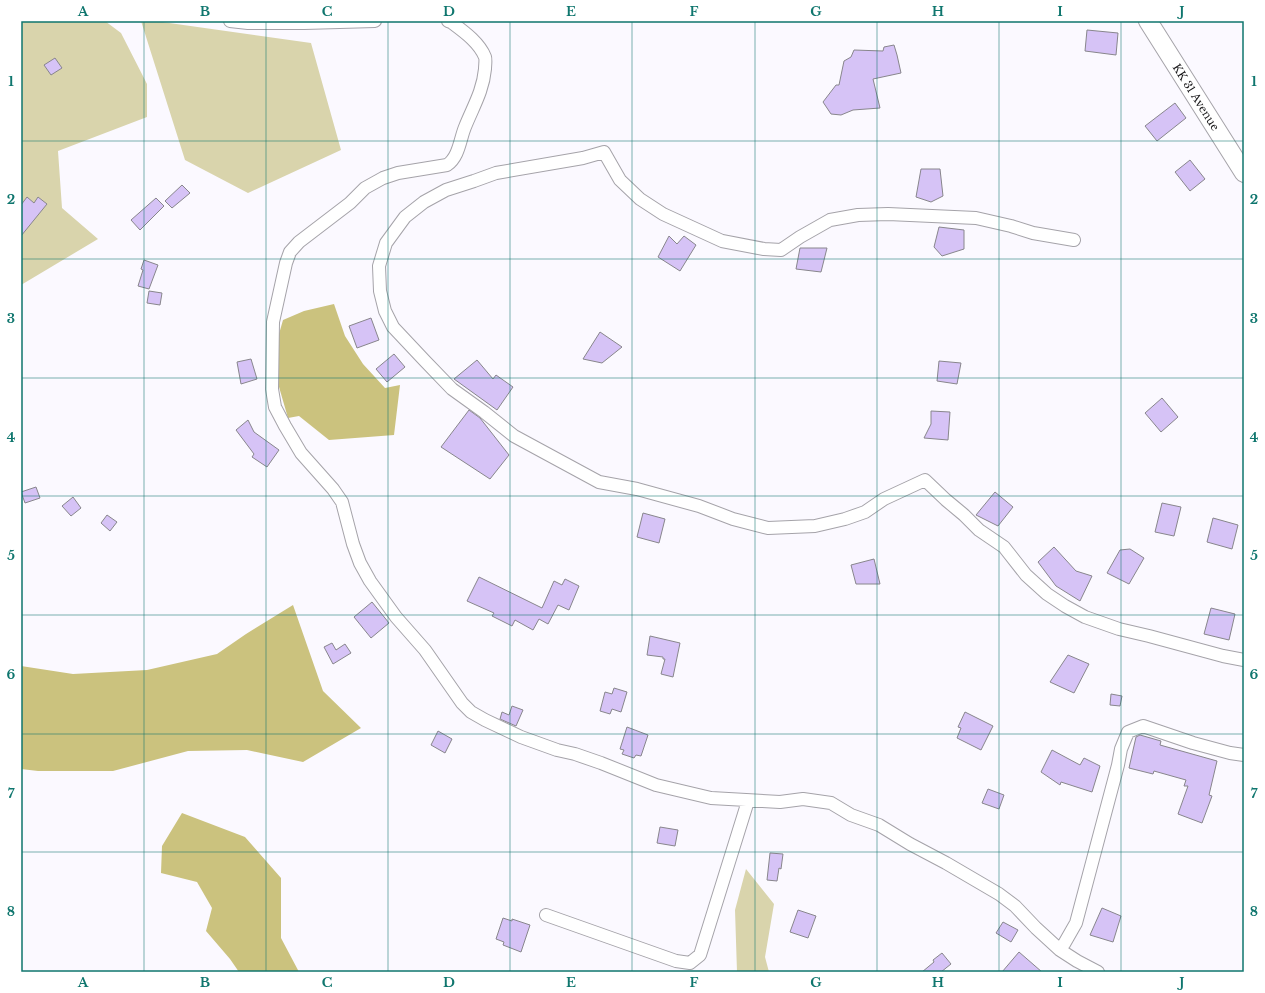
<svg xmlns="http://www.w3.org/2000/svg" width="1265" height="993" font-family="'Libre Baskerville',serif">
<rect width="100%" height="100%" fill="#fbf9ff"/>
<path fill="#d9d4ac" d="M21 21H105L121 33 147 84V117L58 151 62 208 98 239 21 285Z
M141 21H155L311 43 341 150 248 193 185 160Z
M746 869 774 904 765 957 769 972H737L735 910Z"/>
<path fill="#cbc27e" d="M334 304 345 336 363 364 385 388 400 385 394 435 329 440 299 416 288 418 277 380V341L283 320 304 311Z
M293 605 323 691 361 728 303 762 247 750 188 751 113 771H38L21 769V666L73 674 147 670 217 654 246 634Z
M182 813 245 837 281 878V938L299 972H239L230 959 206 931 212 908 197 882 161 873 162 846Z"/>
<path fill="#d6c3f6" stroke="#88868c" d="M1087 30 1118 33 1116 55 1085 51Z
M894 45 897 55 901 73 873 79 880 108 853 110 841 115 831 114 823 102 836 85H839L844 61 851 57 854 50 883 51 884 47Z
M55 58 62 68 51 75 44 65Z
M1175 103 1186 118 1157 141 1145 126Z
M1190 160 1205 179 1190 191 1175 172Z
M921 169H940L943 196 931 202 916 197Z
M182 185 190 193 172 208 165 201Z
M27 197 34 203 38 197 47 204 21 236V205Z
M156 198 164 206 140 230 131 220Z
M939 227 964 230V249L942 256 934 247Z
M669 236 677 244 684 236 696 245 680 271 658 257Z
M800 248H827L821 272 796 269Z
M144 260 158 265 149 289 138 286 143 270 141 269Z
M149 291 162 293 160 305 147 303Z
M371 318 379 340 357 348 349 326Z
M600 332 622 347 602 363 583 359Z
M394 354 405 367 387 382 376 369Z
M251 359 257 379 241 384 237 362Z
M477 360 493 379 496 375 513 387 497 410 454 379Z
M939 361 961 363 957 384 937 381Z
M1162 398 1178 417 1161 432 1145 413Z
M469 410 480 418 509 455 490 479 441 447Z
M931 411 950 412 948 440 924 438 931 424Z
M248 420 254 432 279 450 267 467 252 457 254 454 236 430Z
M36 487 40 498 25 503 21 492Z
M995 492 1013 507 998 526 976 515Z
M73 497 81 508 71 516 62 506Z
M1162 503 1181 507 1174 536 1155 532Z
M643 513 665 519 659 543 637 537Z
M107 515 117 522 110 531 101 523Z
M1213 518 1238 525 1232 549 1207 542Z
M1054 547 1076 571 1092 576 1080 601 1056 586 1038 562Z
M1130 549 1144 558 1129 584 1107 573 1120 550Z
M874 559 880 584H856L851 565Z
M479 577 542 608 554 581 562 585 565 579 579 586 569 610 558 605 548 624 539 619 533 630 515 620 512 626 492 616 494 613 467 601Z
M372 602 389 623 371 638 354 617Z
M1211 608 1235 614 1229 640 1204 634Z
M650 636 680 643 673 677 661 674 665 659H663V657L647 655Z
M332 643 336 650 345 644 351 653 333 664 324 647Z
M1068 655 1089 664 1074 693 1050 682Z
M614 688 627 692 621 712 612 709 610 714 600 711 605 692 612 694Z
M1111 694 1122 696 1120 706 1110 705Z
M512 706 523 710 516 726 500 719 502 712 509 715Z
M965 712 993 726 981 750 957 738 961 728 958 727Z
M627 727 648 735 641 756 636 755 634 758 622 754 624 750 620 749Z
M438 731 452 739 445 753 431 745Z
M1140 735 1161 741 1160 745 1217 761 1209 795 1212 796 1202 823 1178 814 1188 786H1184L1186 780 1154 771 1153 774 1129 768 1136 737Z
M1052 750 1080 765 1084 758 1100 766 1092 792 1061 782 1060 785 1041 772Z
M988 789 1004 795 999 809 982 803Z
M660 827 678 830 675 846 657 843Z
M770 853 783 854 781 869 779 868 777 881 767 880Z
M1102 908 1121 916 1113 942 1090 935Z
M798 910 816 916 808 938 790 932Z
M503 918 512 921V919L530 925 521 952 503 945 504 942 496 939Z
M1003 922 1018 930 1011 942 996 933Z
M1019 952 1042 972H1002Z
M942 953 951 964 941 972H922L934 962 933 960Z"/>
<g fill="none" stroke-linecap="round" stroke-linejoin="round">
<g stroke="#a5a3a9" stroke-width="14">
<path id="street" d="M230 21 248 23H304L375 21
M448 21 451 22C463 31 479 42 485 57 486 60 485 65 485 69 483 91 473 107 465 127 460 139 459 157 447 165L398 173 383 178 365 188 350 203 299 242 290 252 286 263 273 322 272 389 275 407 285 426 301 453 333 489 342 502 353 544 360 563 370 581 396 617 425 650 462 703 471 712 485 720 521 737 557 750 575 754 601 763 656 785 711 798 780 802 803 799 831 803 851 815 879 825 910 844 946 863 999 894 1015 906 1036 928 1060 950 1077 961 1098 972
M1074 240 1033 233 1011 226 976 218 888 214 858 215 830 220 800 237 781 250 764 249 722 241 663 214 640 199 620 180 604 152 583 158 496 173 474 181 446 190 424 202 405 217 386 243 379 266 380 291 385 311 393 327 425 361 452 389 484 412 514 436 599 482 637 489 699 506 733 519 768 528 815 526 845 519 865 512 884 499 925 480 946 500 964 515 979 530 1004 547 1026 575 1047 594 1065 606 1085 617 1119 629 1149 636 1223 656 1244 660
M546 915 676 961 690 963 700 955 748 801
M1064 944 1076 923 1118 765 1121 749 1128 732 1143 726 1193 743 1230 753 1244 755"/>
</g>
<g stroke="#a5a3a9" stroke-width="20">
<g id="secondary">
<path id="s1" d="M1148 21 1244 173"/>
</g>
</g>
<use href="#street" stroke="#fff" stroke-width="12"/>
<use href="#secondary" stroke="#fff" stroke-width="18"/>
</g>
<path fill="none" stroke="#0f766e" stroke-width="1" stroke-opacity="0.55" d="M144 21V972M266 21V972M388 21V972M510 21V972M632 21V972M755 21V972M877 21V972M999 21V972M1121 21V972M21 141H1244M21 259H1244M21 378H1244M21 496H1244M21 615H1244M21 734H1244M21 852H1244"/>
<g text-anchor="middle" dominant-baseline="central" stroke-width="4" stroke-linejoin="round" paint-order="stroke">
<g font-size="11" fill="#19181a" stroke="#fff">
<text stroke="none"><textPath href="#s1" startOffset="90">KK 31 Avenue</textPath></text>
</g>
</g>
<rect width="1265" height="993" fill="none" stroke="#ffffff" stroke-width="44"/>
<rect x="22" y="22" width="1221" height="949" fill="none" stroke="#0f766e" stroke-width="1.5"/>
<g font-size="13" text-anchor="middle" font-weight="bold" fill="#0f766e">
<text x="83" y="16">A</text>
<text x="205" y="16">B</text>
<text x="327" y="16">C</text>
<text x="449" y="16">D</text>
<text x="571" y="16">E</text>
<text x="694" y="16">F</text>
<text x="816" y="16">G</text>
<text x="938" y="16">H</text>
<text x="1060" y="16">I</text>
<text x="1182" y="16">J</text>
<text x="11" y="86">1</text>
<text x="1254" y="86">1</text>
<text x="11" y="204">2</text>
<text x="1254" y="204">2</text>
<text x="11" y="323">3</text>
<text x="1254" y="323">3</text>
<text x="11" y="442">4</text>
<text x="1254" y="442">4</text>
<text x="11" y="560">5</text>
<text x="1254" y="560">5</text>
<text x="11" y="679">6</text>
<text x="1254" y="679">6</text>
<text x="11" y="798">7</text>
<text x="1254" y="798">7</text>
<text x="11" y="916">8</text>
<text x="1254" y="916">8</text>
<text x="83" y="987">A</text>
<text x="205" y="987">B</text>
<text x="327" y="987">C</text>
<text x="449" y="987">D</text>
<text x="571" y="987">E</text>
<text x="694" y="987">F</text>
<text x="816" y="987">G</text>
<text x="938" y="987">H</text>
<text x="1060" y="987">I</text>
<text x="1182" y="987">J</text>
</g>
</svg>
